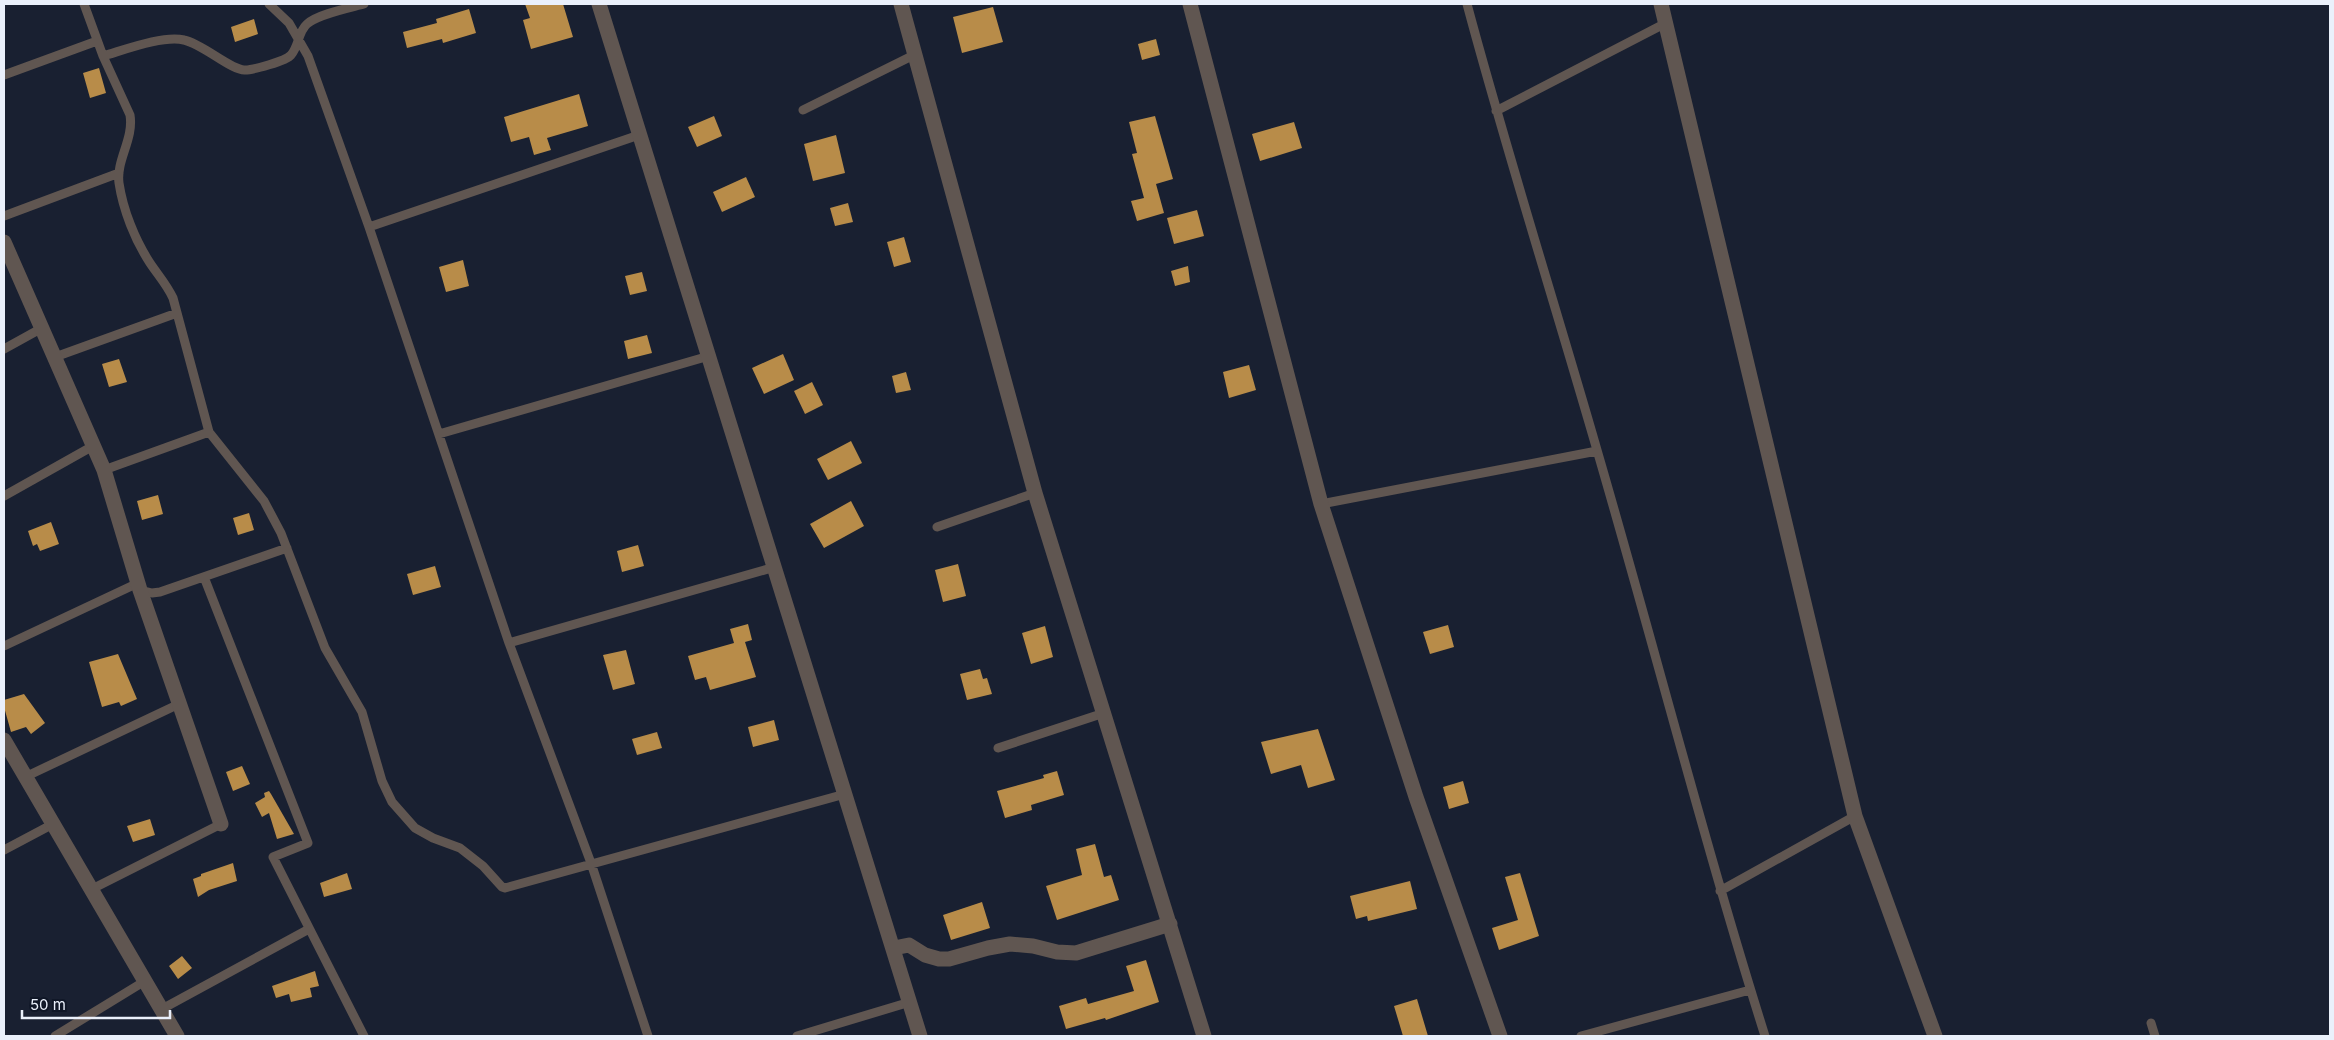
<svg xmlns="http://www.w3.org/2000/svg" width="2334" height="1040" font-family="Inter,sans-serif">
<rect width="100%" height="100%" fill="#192031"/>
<path fill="#b88c49" d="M525 4H563L573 37 531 49 523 20 530 18Z
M993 7 1003 42 962 53 953 17Z
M469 9 476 33 443 43 442 39 407 48 403 32 437 23 436 19Z
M254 19 258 34 235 42 231 27Z
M1156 39 1160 55 1142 60 1138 44Z
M99 68 106 93 90 98 83 73Z
M579 94 588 126 547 138 551 150 534 155 529 137 511 142 504 117Z
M714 116 722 136 697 147 688 127Z
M1155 116 1173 179 1156 184 1164 213 1137 221 1131 201 1144 198 1132 154 1137 153 1129 122Z
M1294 122 1302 148 1260 161 1252 134Z
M836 135 845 173 813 181 804 144Z
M746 177 755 197 722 212 713 192Z
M848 203 853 222 835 226 830 208Z
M1197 210 1204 236 1174 244 1167 218Z
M904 237 911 262 894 267 887 242Z
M463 260 469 286 446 292 439 267Z
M1188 266 1190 282 1175 286 1171 271Z
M642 272 647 291 630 295 625 276Z
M647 335 652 353 628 359 624 341Z
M783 354 794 380 764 394 752 368Z
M119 359 127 382 109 387 102 364Z
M1249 365 1256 390 1229 398 1223 372Z
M906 372 911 390 896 393 892 376Z
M812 382 823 405 805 414 794 391Z
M851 441 862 463 828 480 817 459Z
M158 495 163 514 142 520 137 501Z
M851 501 864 526 824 548 810 524Z
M249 513 254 530 238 535 233 518Z
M51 522 59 544 40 551 37 544 33 546 28 531Z
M638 545 644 566 622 572 617 551Z
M958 564 966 596 943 602 935 570Z
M435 566 441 587 413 595 407 574Z
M748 624 752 640 745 642 756 677 710 690 706 677 695 680 688 656 734 643 730 629Z
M1448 625 1454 647 1430 654 1423 632Z
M1045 626 1053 657 1031 664 1022 633Z
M626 650 635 684 613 690 603 655Z
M118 654 137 699 121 706 119 702 102 707 89 662Z
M980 669 983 679 987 678 992 694 967 700 960 674Z
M24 694 45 723 31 734 26 727 11 732 4 707V700Z
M774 720 779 740 753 747 748 727Z
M1318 729 1335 780 1308 788 1301 765 1271 774 1261 742Z
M657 732 662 748 637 755 632 739Z
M242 766 250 784 233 791 226 772Z
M1057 771 1064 795 1031 805 1032 810 1005 818 997 791 1044 778 1043 775Z
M1463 781 1469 803 1449 809 1443 787Z
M269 791 271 794 294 834 277 839 269 813 262 817 255 803 265 797 264 793Z
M150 819 155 835 133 842 127 826Z
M1095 844 1104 877 1111 875 1119 900 1057 920 1046 886 1082 875 1076 849Z
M233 863 237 881 209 890 198 897 193 879 201 876V874Z
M347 873 352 889 324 897 320 883Z
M1520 873 1539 936 1499 950 1492 928 1518 920 1505 877Z
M1410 881 1417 909 1368 921 1367 916 1356 919 1350 896Z
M982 902 990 928 951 940 943 915Z
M182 956 192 968 178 979 169 966Z
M1146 960 1159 1002 1106 1020 1105 1018 1066 1029 1059 1006 1086 998 1088 1004 1134 991 1126 966Z
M315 971 319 986 310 988 312 997 291 1002 289 994 276 998 272 986Z
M1417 999 1428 1036H1403L1394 1006Z"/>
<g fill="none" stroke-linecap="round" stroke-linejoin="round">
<path stroke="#605651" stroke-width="9" d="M84 4 103 56 130 115C134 139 116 160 119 183 123 210 135 240 150 263 158 275 167 285 173 298L209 432 264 501 281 533 325 648 362 712 382 781 392 802 415 828 433 838 460 848 483 866 502 887 505 888 845 794
M269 4 289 23 308 56 369 227 509 643 591 863 648 1036
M1467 4C1507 153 1554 301 1597 450 1654 645 1704 842 1765 1036
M103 56C124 50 163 35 184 40 203 44 232 71 245 70 253 70 286 61 291 55 299 46 298 32 307 24 318 14 349 8 364 4
M4 75 97 41
M803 110 916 54
M1496 111 1666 23
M4 216 119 173
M369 227 639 135
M4 349 42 328
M55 357 177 313
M439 434 709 356
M104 470 209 432
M4 496 93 446
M1321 504 1597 451
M937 527 1035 493
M204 577 308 843 273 857 364 1036
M140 590 152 593 160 592 287 548
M509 643 775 567
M4 646 138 583
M998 748 1104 713
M25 777 179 704
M4 850 53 824
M92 889 221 824
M1720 891 1855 816
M162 1009 309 929
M2151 1023 2155 1036
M55 1036 145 981
M797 1036 910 1002
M1581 1036 1750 990"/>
<path stroke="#605651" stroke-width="15" d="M599 4 920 1036
M901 4 1035 493 1204 1036
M1190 4 1321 504 1416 797 1500 1036
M1661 4 1855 816 1935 1036
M4 242 104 470 140 590 221 824
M4 740 177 1036
M894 948 909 945 925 955 939 959H949L988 948 1010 944 1033 946 1057 952 1076 953 1170 924"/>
</g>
<rect width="2334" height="1040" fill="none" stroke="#eaf0fb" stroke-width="10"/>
<path d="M22 1010v8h148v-8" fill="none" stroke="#eaf0fb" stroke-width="2.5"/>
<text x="30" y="1010" font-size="15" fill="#eaf0fb" stroke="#101727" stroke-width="4" paint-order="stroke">50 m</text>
</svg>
